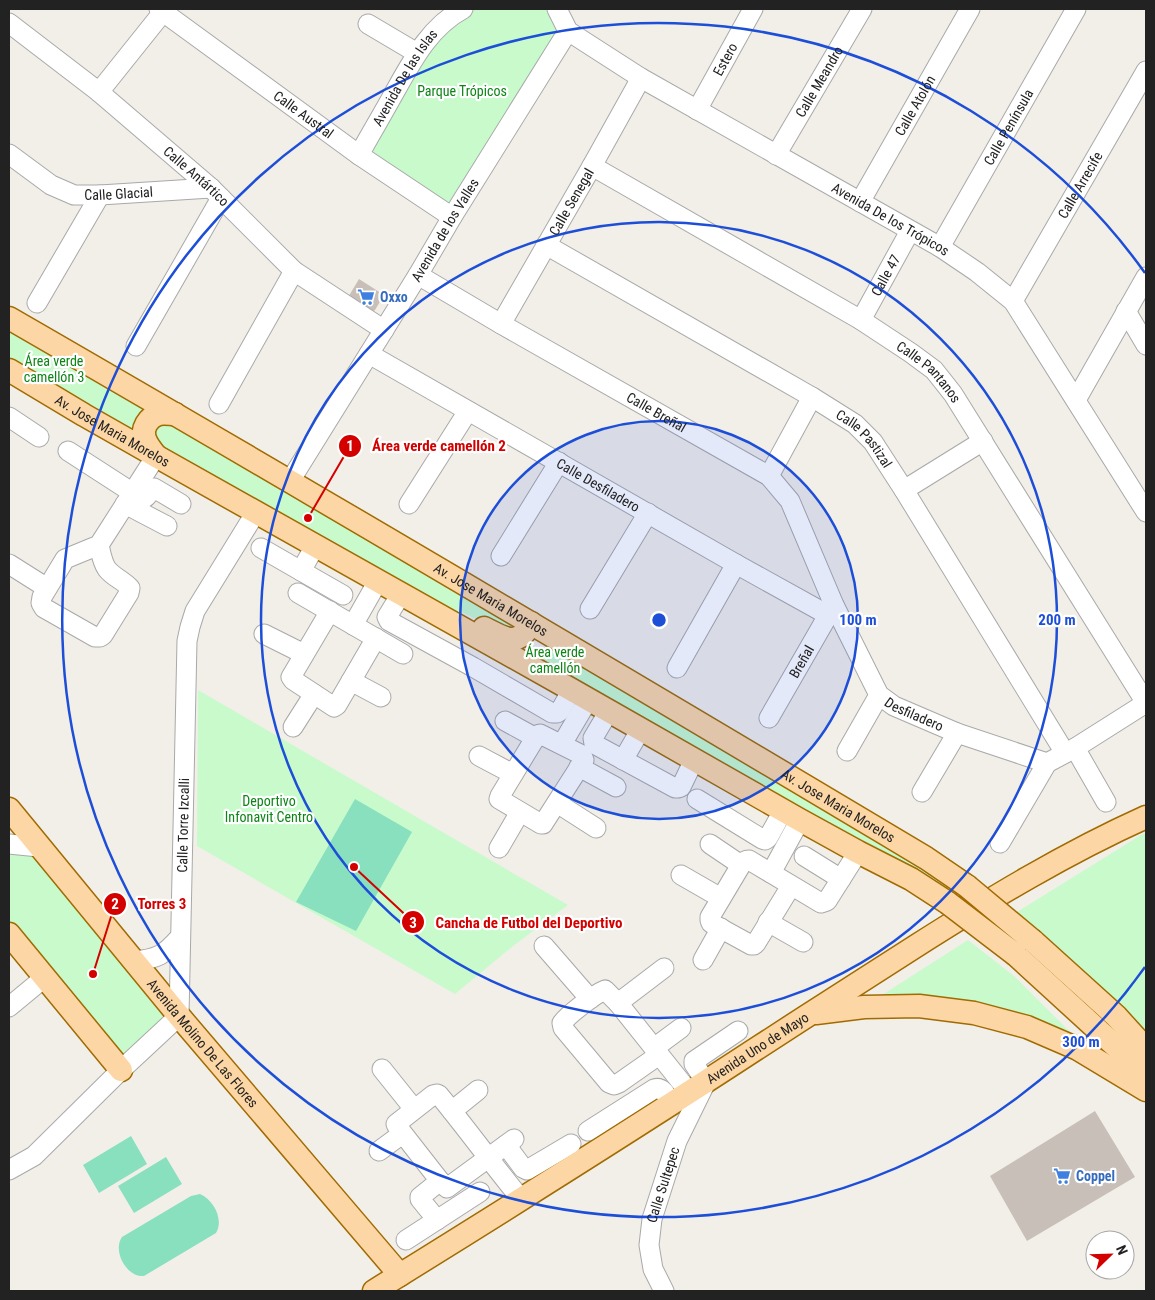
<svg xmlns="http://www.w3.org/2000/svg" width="1155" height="1300" font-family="'Roboto Condensed',sans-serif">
<rect width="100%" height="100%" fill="#f2efe9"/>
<path fill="#c8facc" d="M465 9H554L566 32 451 215 362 156 418 53Z
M9 320 162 412 142 438 9 368Z
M163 414 520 628 517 633 482 622 464 613 442 607 163 458 148 422Z
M551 641 696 725 969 898H964L908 871 529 654C538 652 545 648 551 641Z
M198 690 568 905 513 946 455 994 197 846Z
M1146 833V1035L1123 1009 1017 912 1141 835Z
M9 846 38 849 177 1016 121 1068 9 932Z
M968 940 1014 976 1087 1049 871 1002Z"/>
<path fill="#88e0be" d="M355 799 412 832 356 931 296 902Z
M131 1136 147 1164 99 1193 83 1165Z
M166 1157 182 1184 134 1213 118 1186Z
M200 1194C214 1200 224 1220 216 1233L144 1276C127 1278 112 1251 122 1237L191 1196Z"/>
<path fill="#c7bfb8" d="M359 279 384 295 375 310 372 312 347 299Z
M1095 1111 1135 1177 1027 1241 990 1176Z"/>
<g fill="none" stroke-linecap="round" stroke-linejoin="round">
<g stroke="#a9a9a9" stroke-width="21">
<g id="minor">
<path id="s1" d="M159 9 359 155 452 217"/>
<path id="s2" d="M557 9 568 31 641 78 940 247 977 272 1013 301 1146 512"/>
<path id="s3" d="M9 23 99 92 211 188 294 271 384 330"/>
<path d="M368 24 417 53"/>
<path d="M99 92 163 12"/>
<path id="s4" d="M697 110 753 9"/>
<path id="s5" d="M9 154 51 185 74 195H100L211 188"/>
<path id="s6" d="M359 155C370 135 382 115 393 95 411 63 429 27 463 9"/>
<path id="s7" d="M776 155 862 9"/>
<path id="s8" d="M592 166 861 320 911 353 934 370 953 394 1146 703"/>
<path id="s9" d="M860 202 970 9"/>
<path id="s10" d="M546 245 812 397 855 424 873 442 904 490 1065 753"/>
<path id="s11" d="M940 247 1076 9"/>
<path id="s12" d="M418 275 501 324 769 476 790 501 834 605 879 695 894 706 957 733 1047 763"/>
<path id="s13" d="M1013 301 1146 71"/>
<path d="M37 303 100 195"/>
<path d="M1126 311 1146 345"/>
<path id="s14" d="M861 320 910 231"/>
<path id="s15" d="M501 324 592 166 641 78"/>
<path d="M136 346 221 198"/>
<path id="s16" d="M369 354 736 564 828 615"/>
<path d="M1076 400 1146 277"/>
<path d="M219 404 294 271"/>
<path d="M9 417 39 437"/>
<path d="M68 451 133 493 146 497 154 488 181 504"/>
<path d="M769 476 812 397"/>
<path id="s17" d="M290 481 418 275 452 217 568 31"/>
<path d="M904 490 983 441"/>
<path d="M125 504 167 526"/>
<path d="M409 504 468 411"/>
<path d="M99 545C101 553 102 562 107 569 113 577 123 580 130 588L129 593 103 635 100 637H95L44 608 41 603 42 597 65 559 99 545 156 456"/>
<path d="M315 546 301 571 343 595"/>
<path d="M261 548 301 571"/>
<path d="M501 556 559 462"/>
<path d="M9 564 47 588"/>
<path d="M298 593 403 654"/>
<path d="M401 594 387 617 389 621 473 667 552 713H557L560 711 572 690"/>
<path d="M590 609 648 513"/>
<path d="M330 611 291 677 293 680 334 707 337 705 376 638"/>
<path d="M353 625 378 581"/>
<path d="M264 634 304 654"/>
<path d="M677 668 736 564"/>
<path d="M351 681 381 697"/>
<path d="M609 711 593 738 594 744 675 788H678L681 787 694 760"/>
<path id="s18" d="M769 718 834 605"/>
<path d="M505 721 536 738"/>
<path d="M293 727 314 694"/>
<path d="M540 734 582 755 584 760 543 824H541L499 799 500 796 537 735Z"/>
<path d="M562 744 588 700"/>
<path d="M1075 748 1106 802"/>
<path d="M847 751 879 695"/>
<path d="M479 756 513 774"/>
<path d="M623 760 641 729"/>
<path d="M579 767 616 787"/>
<path d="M922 792 957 733"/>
<path d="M697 799 762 839 765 840 768 838 783 811"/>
<path d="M557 803 596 828"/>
<path d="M1000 843 1047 763 1075 748 1146 703"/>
<path d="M9 844 39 847"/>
<path d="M710 844 741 865"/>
<path d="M499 848 520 812"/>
<path d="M804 856 841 879"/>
<path d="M771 873 800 820"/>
<path d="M681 875 721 898"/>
<path d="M791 886 756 943 754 945H751L711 923 710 920V917L741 865C743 862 745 860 749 860L821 903 827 901 858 852"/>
<path d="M768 922 803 942"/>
<path d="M544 946 590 999"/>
<path d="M703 960 721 928"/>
<path d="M133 961C158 959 164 955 180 937"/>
<path d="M618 1003 664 968"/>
<path d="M9 1007 44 978"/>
<path d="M654 1048 681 1028"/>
<path d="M659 1055 619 1083 614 1085 609 1083 563 1028 562 1023C569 1014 595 994 605 990L618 1003 689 1092"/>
<path d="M382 1069 414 1109"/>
<path d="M452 1111 478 1090"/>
<path d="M588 1131 654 1089C663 1086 667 1096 671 1103"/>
<path d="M514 1139 447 1188 440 1181 397 1126 396 1124 433 1095 437 1094 439 1095C467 1129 493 1165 521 1199"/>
<path d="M506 1145 523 1168 527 1170 571 1144"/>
<path d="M379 1151 402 1134"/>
<path id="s19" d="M9 1170 34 1156 121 1070 179 1016 187 641 190 627 195 611 256 512"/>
<path d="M437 1220 420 1199V1197L440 1181"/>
<path d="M406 1240 480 1192"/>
<path id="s20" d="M664 1291 653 1269 649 1245 652 1219 677 1141 706 1082 694 1064V1061L738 1031"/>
</g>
</g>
<g stroke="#a06b00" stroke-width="25">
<g id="major">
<path id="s21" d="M9 318C316 495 621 676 926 858L967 886"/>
<path id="s22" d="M9 370 84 415 156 456 572 690 800 820 858 852 911 879 948 903"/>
<path d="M156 456C152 451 147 445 145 439 141 429 148 417 159 414 164 413 170 414 175 414"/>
<path d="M484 628C505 638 517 649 531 623"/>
<path id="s23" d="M9 809 179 1016 400 1275"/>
<path d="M9 934 121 1070"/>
<path d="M1033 941 1116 1016 1146 1049"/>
<path d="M1016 955 1135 1064 1146 1078"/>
<path d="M816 1013 864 1007 919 1006 974 1013 1027 1027 1078 1049 1146 1090"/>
<path id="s24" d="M374 1291C503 1211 632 1130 759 1047 811 1013 863 980 916 946 990 899 1066 853 1146 817"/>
</g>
</g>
<use href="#minor" stroke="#fff" stroke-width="19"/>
<use href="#major" stroke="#fcd6a4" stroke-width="22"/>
<g stroke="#a06b00" stroke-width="25" stroke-linecap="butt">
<path id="major-bridge" d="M967 886 1033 941
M948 903 1016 955"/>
</g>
<use href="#major-bridge" stroke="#fcd6a4" stroke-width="22"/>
</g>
<circle cx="659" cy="620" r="199" fill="#1d4ed8" fill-opacity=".12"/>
<g fill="none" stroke="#1d4ed8" stroke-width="2.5">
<circle cx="659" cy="620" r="199"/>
<circle cx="659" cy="620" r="398"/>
<path d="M1145 967A597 597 0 1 1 1145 273"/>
</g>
<defs>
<g id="supermarket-bare" transform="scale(1.35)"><path d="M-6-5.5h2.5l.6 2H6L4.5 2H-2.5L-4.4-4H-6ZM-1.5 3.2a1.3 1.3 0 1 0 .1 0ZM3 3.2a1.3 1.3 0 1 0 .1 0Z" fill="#3f7fe0" stroke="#fff" stroke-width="2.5" paint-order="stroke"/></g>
</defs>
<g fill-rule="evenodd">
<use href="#supermarket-bare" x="366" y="297"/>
<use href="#supermarket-bare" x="1062" y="1176"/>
</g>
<g text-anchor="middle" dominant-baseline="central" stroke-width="4.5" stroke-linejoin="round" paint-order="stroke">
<g font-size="14" fill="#222" stroke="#fff">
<text stroke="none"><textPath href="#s4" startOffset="58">Estero</textPath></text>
<text stroke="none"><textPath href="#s6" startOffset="90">Avenida De las Islas</textPath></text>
<text stroke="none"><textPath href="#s7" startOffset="85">Calle Meandro</textPath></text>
<text stroke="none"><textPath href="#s9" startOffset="111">Calle Atolón</textPath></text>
<text stroke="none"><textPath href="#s1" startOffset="179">Calle Austral</textPath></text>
<text stroke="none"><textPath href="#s11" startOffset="138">Calle Península</textPath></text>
<text stroke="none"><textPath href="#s3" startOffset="242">Calle Antártico</textPath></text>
<text stroke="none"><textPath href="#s13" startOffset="134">Calle Arrecife</textPath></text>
<text stroke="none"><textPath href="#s5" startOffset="122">Calle Glacial</textPath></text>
<text stroke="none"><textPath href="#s15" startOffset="141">Calle Senegal</textPath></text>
<text stroke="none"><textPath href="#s2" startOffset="398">Avenida De los Trópicos</textPath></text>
<text stroke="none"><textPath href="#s17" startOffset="295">Avenida de los Valles</textPath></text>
<text stroke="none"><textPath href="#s14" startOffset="51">Calle 47</textPath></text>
<text stroke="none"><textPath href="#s8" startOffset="396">Calle Pantanos</textPath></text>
<text stroke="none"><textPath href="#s12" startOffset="275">Calle Breñal</textPath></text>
<text stroke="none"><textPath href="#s22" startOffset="120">Av. Jose Maria Morelos</textPath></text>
<text stroke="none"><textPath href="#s10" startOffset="374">Calle Pastizal</textPath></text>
<text stroke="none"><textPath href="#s16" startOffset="264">Calle Desfiladero</textPath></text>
<text stroke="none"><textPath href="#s21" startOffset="558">Av. Jose Maria Morelos</textPath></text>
<text stroke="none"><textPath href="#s18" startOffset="65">Breñal</textPath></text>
<text stroke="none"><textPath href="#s12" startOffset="691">Desfiladero</textPath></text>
<text stroke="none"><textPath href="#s21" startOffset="962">Av. Jose Maria Morelos</textPath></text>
<text stroke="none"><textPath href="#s19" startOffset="421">Calle Torre Izcalli</textPath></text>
<text stroke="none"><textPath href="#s23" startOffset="304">Avenida Molino De Las Flores</textPath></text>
<text stroke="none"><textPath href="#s24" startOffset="454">Avenida Uno de Mayo</textPath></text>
<text stroke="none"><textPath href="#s20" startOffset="111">Calle Sultepec</textPath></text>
</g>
<g font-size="14" fill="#0c8416" stroke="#fff">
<text x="462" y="91">Parque Trópicos</text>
<text x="54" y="361">Área verde<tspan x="54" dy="16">camellón 3</tspan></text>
<text x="555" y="652">Área verde<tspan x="555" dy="16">camellón</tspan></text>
<text x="269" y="801">Deportivo<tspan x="269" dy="16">Infonavit Centro</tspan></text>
</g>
<g font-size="14" font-weight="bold" fill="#366cbe" stroke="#fff" text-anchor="start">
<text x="380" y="297">Oxxo</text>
<text x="1076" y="1176">Coppel</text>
</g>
</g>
<circle cx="659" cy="620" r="8" fill="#1d4ed8" stroke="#fff" stroke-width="2.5"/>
<g font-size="15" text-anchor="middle" font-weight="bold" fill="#1d4ed8" stroke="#fff" stroke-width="4.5" stroke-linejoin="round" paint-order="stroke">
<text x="858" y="625">100 m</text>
<text x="1057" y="625">200 m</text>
<text x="1081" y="1047">300 m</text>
</g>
<path fill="none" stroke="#d40000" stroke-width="2" d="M308 518L350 446M93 974L115 904M354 867L413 922"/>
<g fill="#d40000" stroke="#fff" stroke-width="2">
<circle cx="308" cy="518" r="5"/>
<circle cx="93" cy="974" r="5"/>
<circle cx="354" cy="867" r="5"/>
<circle cx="350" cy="446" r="12"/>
<circle cx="115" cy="904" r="12"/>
<circle cx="413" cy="922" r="12"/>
</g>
<g font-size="15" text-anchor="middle" font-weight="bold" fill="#fff">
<text x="350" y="451">1</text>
<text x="115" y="909">2</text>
<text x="413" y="928">3</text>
</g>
<g font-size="15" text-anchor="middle" font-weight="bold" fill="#d40000" stroke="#fff" stroke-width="4.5" stroke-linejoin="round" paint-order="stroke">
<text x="439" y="451">Área verde camellón 2</text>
<text x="162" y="909">Torres 3</text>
<text x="529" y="928">Cancha de Futbol del Deportivo</text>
</g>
<rect width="1155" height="1300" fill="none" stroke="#222222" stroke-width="20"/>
<g transform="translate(1110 1255) rotate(67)"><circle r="24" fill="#ffffff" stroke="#a7a7a7"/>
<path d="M0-4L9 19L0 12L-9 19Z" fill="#d40000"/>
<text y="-8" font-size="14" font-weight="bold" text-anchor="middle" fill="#222222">N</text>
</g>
</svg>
